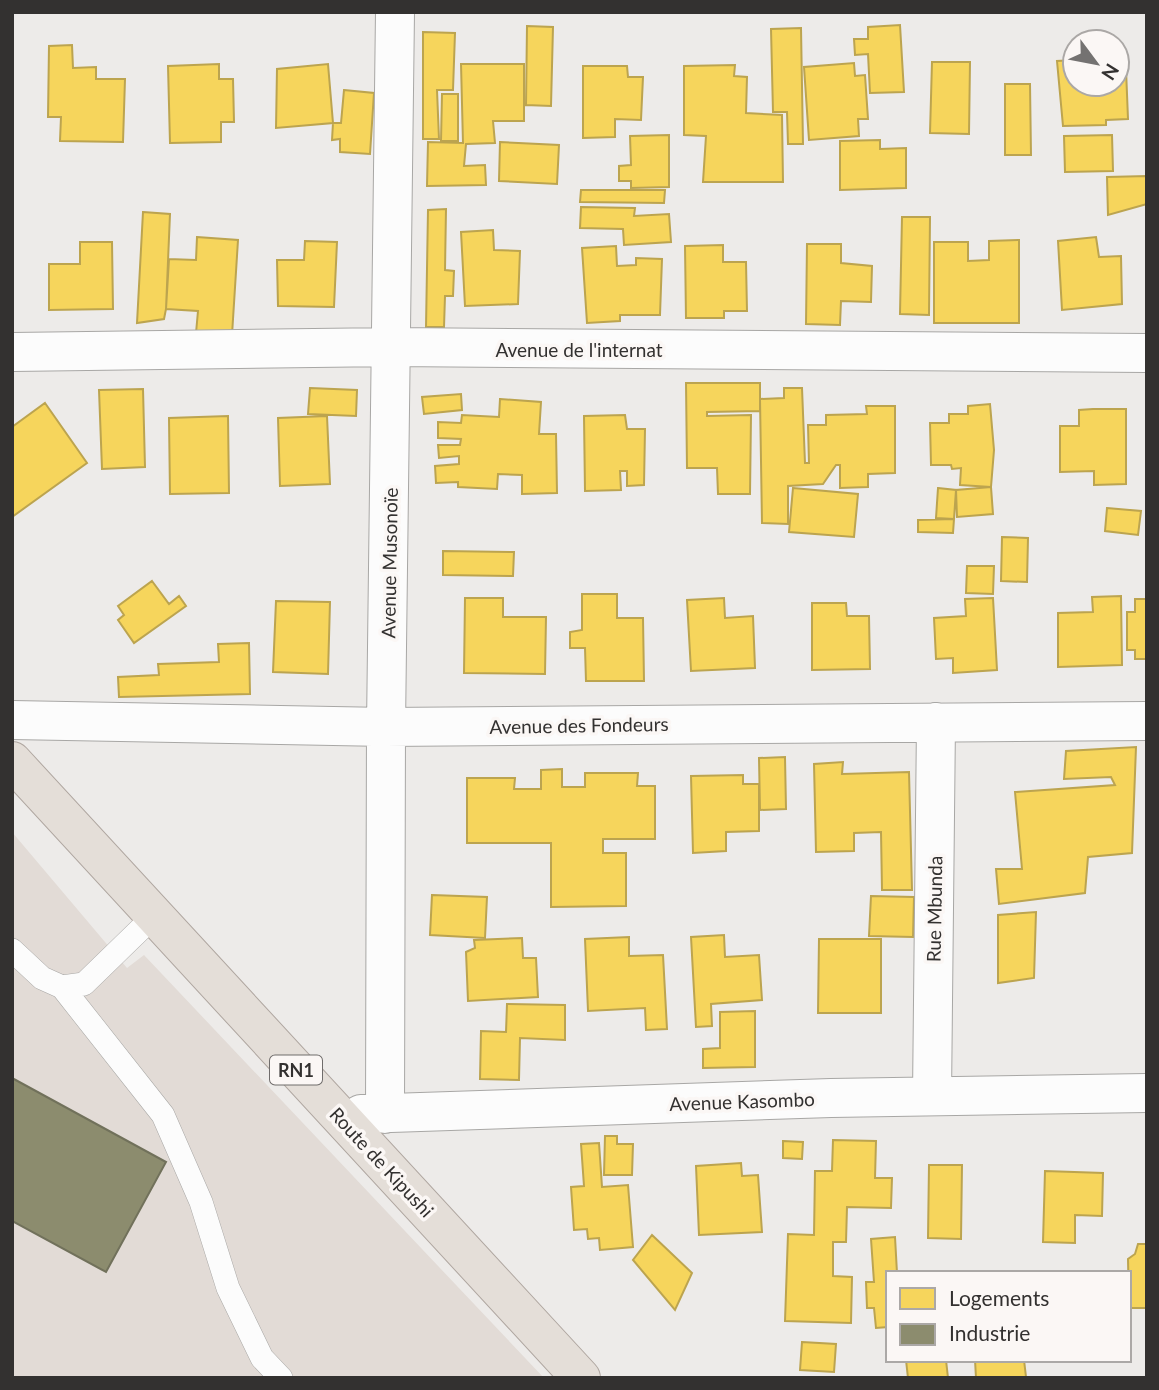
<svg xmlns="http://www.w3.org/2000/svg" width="1159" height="1390" font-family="Lato,sans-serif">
<rect width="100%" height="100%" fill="#edebe9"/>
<path fill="#e2dbd6" d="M12 832 127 968 144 955 544 1378H12Z"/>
<path fill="#f6d55c" stroke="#bca44f" stroke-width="2" d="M900 25 904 92 870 93 868 54 855 55 854 39H868V27Z
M527 26 553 27 551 106 526 105Z
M801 28 803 144H788L787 112H773L771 29Z
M423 32 455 33 453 90H437L439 139H423Z
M72 45 73 68 96 67V79H125L123 142 60 141 61 117H48L49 46Z
M1075 60V84H1117V69H1126L1128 119 1106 120V125L1063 126 1057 61Z
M932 62H970L969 134 930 133Z
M854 63 855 76 865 75 868 119H858L859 136 809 140 804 67Z
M219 64V79H233L234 122H221V142L170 143 168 66Z
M328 64 333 123 276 128 277 69Z
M461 64H524V121H493L495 143 466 144 464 166 485 165 486 185 427 186 428 142 463 143Z
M735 65 734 76 747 77 746 113 782 115 783 182H703L706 136 684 135V66Z
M583 66H627L628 77H643L641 120 615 119V137L583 138Z
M1005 84H1030L1031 155H1005Z
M344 90 374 93 370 154 340 152V139L332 140 333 123H341Z
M442 94H458V141H441Z
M669 135V187L631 188V181H619V166L631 165 630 136Z
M1112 135 1113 171 1065 172 1064 136Z
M880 140V149L906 148V188L840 190V141Z
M500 142 559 145 557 184 499 181Z
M1147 176V204L1108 215 1107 177Z
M581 190H665L664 203 580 202Z
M581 207 635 208 634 216 669 214 671 242 624 245 623 229 580 228Z
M446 209 445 270 454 271 453 296H445L444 327H426L428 210Z
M143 212 170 214 166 309 164 319 137 323Z
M902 217H930L929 315 900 314Z
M493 230 494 250 520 251 518 304 465 306 461 232Z
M197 237 238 240 232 335 196 333 198 311 166 309 169 259 196 260Z
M1096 237 1099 257 1121 256 1122 304 1062 310 1058 241Z
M1019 240V323H934V242H968V261L989 260V241Z
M305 241 337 242 334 307 278 306 277 260H304Z
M80 242H112L113 309 49 310V264H80Z
M807 244H841V263L872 266 871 302 841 301 840 325 806 324Z
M723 245V262H746L747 311H724V318H686L685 246Z
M616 246 617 266 636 265V258L662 259 660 315H620V321L587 323 582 248Z
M686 383H760V411L707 412V416L751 415 750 494H718L717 468H687Z
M310 388 357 390 356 416 308 414Z
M784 388H802L805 463H809L808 425H826V415L867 414 866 406H895V473L868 474V487L840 488V465H836L823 484 788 486V524L762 523 760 399 784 398Z
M143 389 145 467 102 469 99 390Z
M461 394 462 410 424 414 422 397Z
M500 399 541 402 539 434H556L557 493 522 494V475L498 474 497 489 458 487V482L436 483 435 466 459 464V456L439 458 438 445H460L461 439 438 438V422L461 423 462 415 499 417Z
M45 403 87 463 12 517V427Z
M990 404 994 450 991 487 960 485 961 468 952 469 951 465H931L930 423H949V414H968V406Z
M1093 409H1126V484L1094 485V471L1060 472V426H1079V410Z
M625 415 627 429H645L644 485 627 486V471H620L621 490 585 491 584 416Z
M228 416 229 493 170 494 169 418Z
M327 416 330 484 280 486 278 418Z
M991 487 993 514 957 517 956 490Z
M793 488 858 494 854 537 789 532Z
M938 488 956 490 954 519 936 518Z
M1107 508 1141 511 1138 535 1105 531Z
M954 519 953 533 918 532V520Z
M1002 537 1028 538 1027 582 1001 581Z
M443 551 514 552 513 576 443 575Z
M967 566H994L993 594 966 593Z
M152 581 169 604 179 596 186 606 134 643 118 620 124 615 118 606Z
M582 594H617V618H643L644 681H586L585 648H570V632L582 630Z
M1121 596 1122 665 1058 667V613L1093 612 1092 597Z
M465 598H503V617H546L545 674 464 673Z
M724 598 725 618 753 616 755 668 691 671 687 600Z
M993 598 997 670 953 673V658L936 659 934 618 966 616 965 599Z
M1135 599H1147V659H1135V650H1127V612H1135Z
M276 601 330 602 328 674 273 672Z
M812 603H846L847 616H869L870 669 812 670Z
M249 643 250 694 119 697 118 677 159 675 158 664 219 662 218 644Z
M1136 747 1132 853 1088 857 1085 893 999 904 996 869H1022L1015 792 1115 785 1111 777 1064 779 1066 751Z
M785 757 786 809 760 810 759 758Z
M843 762 842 774 909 772 912 890H882L881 832 854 833V851L816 852 814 764Z
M562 769V787H585V773H638L637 786H655V839H603V853H626V906L551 907V843H467V778H515L514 789H541V770Z
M743 775V784H759V831L726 832V851L693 853 691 776Z
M432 895 487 897 485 938 430 935Z
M871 896 914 897 913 937 869 936Z
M1036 912 1034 978 998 983V915Z
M724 935 725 957 759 955 762 1000 711 1004 712 1026 696 1027 691 937Z
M629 937V956L663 955 667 1029 646 1030 645 1008 588 1011 585 939Z
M522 938 523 958H536L538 997 468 1001 466 952 475 948 474 940Z
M819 939H881V1013H818Z
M507 1004 565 1005V1040L520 1038 519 1080 480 1079 481 1031 506 1032Z
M755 1011V1067L703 1068V1049L720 1048V1012Z
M605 1136H617V1144H633L632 1175H604Z
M833 1140 876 1141 875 1178H892L891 1208 847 1207 846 1242H833V1276L852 1277 851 1323 785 1321 788 1234 814 1235 815 1171H832Z
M783 1141 803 1142 802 1159 783 1158Z
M599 1143 602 1187 628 1185 633 1247 600 1250 599 1238 588 1239 587 1229 574 1230 571 1187 584 1186 581 1144Z
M741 1163 742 1176 758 1175 762 1232 699 1235 696 1166Z
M929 1165H962L961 1239 928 1238Z
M1045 1171 1103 1173 1102 1216 1075 1215V1243L1043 1242Z
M652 1235 692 1273 675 1310 633 1260Z
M895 1237 897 1273H888V1327L876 1328 874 1308H867L866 1282H874L871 1239Z
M1138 1244H1147V1308H1129L1128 1259 1135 1254Z
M802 1342 836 1344 834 1372 800 1370Z
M906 1360H946L948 1378H908Z
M975 1360H1024L1026 1377 976 1378Z"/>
<path fill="#8c8c6e" stroke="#71715b" stroke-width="2" d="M12 1078 166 1162 106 1272 12 1221Z"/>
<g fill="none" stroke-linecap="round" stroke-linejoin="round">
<g stroke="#a8a7a5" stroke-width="24">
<path id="service" d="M12 950 42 978 62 987 163 1115 201 1202 228 1288 262 1358 281 1378
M62 987 84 984 153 917"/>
</g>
<g stroke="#a8a7a5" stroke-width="40">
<path id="minor" d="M12 352 393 347 1147 353
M12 720 386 727 1147 721
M932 1096 936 722
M361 1114 831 1098 1147 1093
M385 1114 386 727 395 12"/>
</g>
<g stroke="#afa6a0" stroke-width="40">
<path id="trunk" d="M12 761 581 1378"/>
</g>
<use href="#service" stroke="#fcfcfc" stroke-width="23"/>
<use href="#minor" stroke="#fcfcfc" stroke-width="38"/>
<use href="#trunk" stroke="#e4ded8" stroke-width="38"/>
</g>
<g text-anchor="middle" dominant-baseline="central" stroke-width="7" stroke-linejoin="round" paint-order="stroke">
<rect fill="#fbf7f5" stroke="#6f6c6b" stroke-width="2" x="270" y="1055.5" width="52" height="29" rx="5"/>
<g font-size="18" font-weight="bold" fill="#333130">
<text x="296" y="1070">RN1</text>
</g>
<g font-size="19" fill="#333130" stroke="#fbf7f5">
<text x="579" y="349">Avenue de l'internat</text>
<text transform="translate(389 563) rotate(-89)">Avenue Musonoïe</text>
<text transform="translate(579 725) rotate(-1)">Avenue des Fondeurs</text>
<text transform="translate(934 909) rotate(-89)">Rue Mbunda</text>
<text transform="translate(742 1101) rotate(-2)">Avenue Kasombo</text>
<text transform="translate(382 1162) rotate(47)">Route de Kipushi</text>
</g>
</g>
<rect width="1159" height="1390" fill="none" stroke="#333130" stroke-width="28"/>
<rect x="886" y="1271" width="245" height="91" fill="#fbf7f5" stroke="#aba8a6" stroke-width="2"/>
<rect x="900" y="1288" width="35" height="21" fill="#f6d55c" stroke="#aba8a6" stroke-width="2"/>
<text x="949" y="1306" font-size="21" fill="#333130">Logements</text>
<rect x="900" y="1324" width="35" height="21" fill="#8c8c6e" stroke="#aba8a6" stroke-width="2"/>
<text x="949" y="1341" font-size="21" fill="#333130">Industrie</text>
<g transform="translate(1096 63) rotate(122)"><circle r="33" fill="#fbf7f5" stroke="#aba8a6" stroke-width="2"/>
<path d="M0-5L12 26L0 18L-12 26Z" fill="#747271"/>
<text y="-10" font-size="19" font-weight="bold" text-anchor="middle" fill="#333130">N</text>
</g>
</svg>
